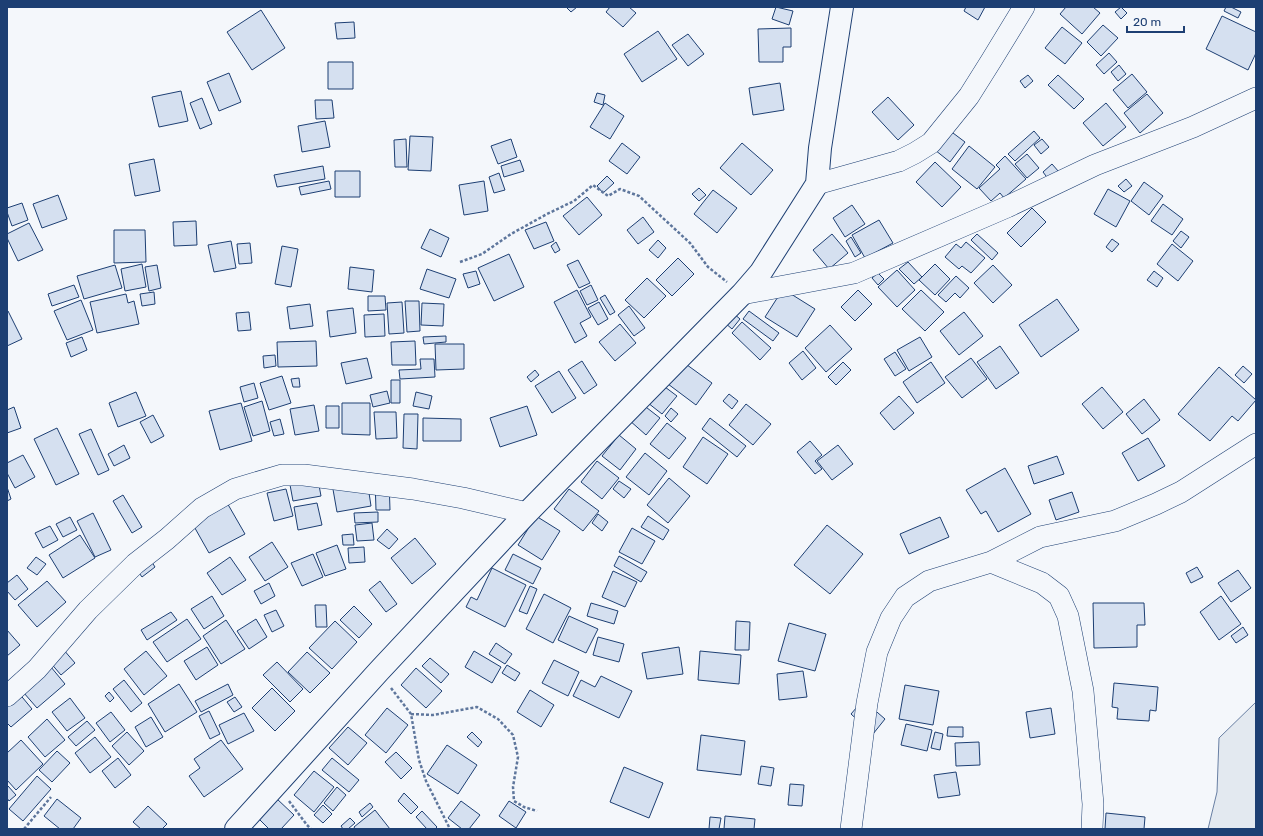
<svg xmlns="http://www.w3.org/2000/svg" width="1263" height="836" font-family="Rubik,sans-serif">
<rect width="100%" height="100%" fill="#f4f7fb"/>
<path fill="#e3e9f0" stroke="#687fa3" d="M1256 702V829H1208L1217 792 1219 738Z"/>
<path fill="#d5e0f0" stroke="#1d3f73" d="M566 7H577L571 12Z
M610 7H629L636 13 623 27 606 12Z
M776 7 793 11 789 25 772 19Z
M966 7H985L978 20 964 11Z
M1066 7H1093L1100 13 1082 34 1060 14Z
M1121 7 1127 13 1121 19 1115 12Z
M1226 7H1231L1241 12 1238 18 1224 11Z
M261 10 285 48 252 70 227 32Z
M1222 16 1256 32V53L1248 70 1206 49Z
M354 22 355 38 337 39 335 23Z
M1103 25 1118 38 1101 56 1087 42Z
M1062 27 1082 43 1065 64 1045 48Z
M791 28V47H783V62H759L758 29Z
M658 31 677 59 642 82 624 54Z
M688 34 704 54 688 66 672 45Z
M1109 53 1117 62 1104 74 1096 65Z
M328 62H353V89H328Z
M1119 65 1126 74 1118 81 1111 72Z
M229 73 241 102 219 111 207 82Z
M1132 74 1147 92 1128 108 1113 90Z
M1028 75 1033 81 1025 88 1020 81Z
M1058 75 1084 99 1074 109 1048 85Z
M780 83 784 110 753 115 749 88Z
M181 91 188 121 159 127 152 97Z
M597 93 605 95 603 105 594 102Z
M1147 94 1163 113 1140 133 1124 113Z
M888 97 914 125 898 140 872 112Z
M202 98 212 124 200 129 190 103Z
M315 100H332L334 118 316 119Z
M605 103 624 116 610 139 590 127Z
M1106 103 1126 127 1103 146 1083 123Z
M325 121 330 147 302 152 298 126Z
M945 127 965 142 950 162 930 146Z
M1034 131 1040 138 1015 161 1008 154Z
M410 136 433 137 431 171 408 170Z
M406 139 407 167H395L394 140Z
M511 139 517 157 498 164 491 146Z
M1042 139 1049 147 1041 154 1034 145Z
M622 143 640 157 627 174 609 161Z
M742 143 773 170 751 195 720 168Z
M969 146 995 167 977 189 952 169Z
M1027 154 1039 168 1027 178 1015 164Z
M1005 156 1026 179 1004 198 1000 193 991 201 979 188 1000 169 996 165Z
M154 159 160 191 135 196 129 164Z
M520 160 524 171 504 177 501 166Z
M935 162 961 187 942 207 916 182Z
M1052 164 1059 172 1049 180 1043 172Z
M323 166 325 179 277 187 274 175Z
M335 171H360V197H335Z
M499 173 505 190 494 193 489 177Z
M607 176 614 183 603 193 597 186Z
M1126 179 1132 186 1124 192 1118 186Z
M329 181 331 189 301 195 299 187Z
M484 181 488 211 464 215 459 185Z
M1144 182 1163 196 1149 215 1131 201Z
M699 188 706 195 699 201 692 194Z
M1108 189 1130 201 1116 227 1094 214Z
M713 190 737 208 717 233 694 214Z
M58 195 67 219 42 228 33 204Z
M587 197 602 215 579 235 563 216Z
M22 203 28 220 12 226 7 212V208Z
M1163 204 1183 219 1172 235 1151 221Z
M852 205 865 224 845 237 833 218Z
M1032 208 1046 222 1021 247 1007 233Z
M643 217 654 232 638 244 627 230Z
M879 220 893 243 865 258 852 235Z
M196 221 197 245 174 246 173 222Z
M546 222 554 241 534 249 525 230Z
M29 223 43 250 18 261 7 238V234Z
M430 229 449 238 441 257 421 248Z
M114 230H145L146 262 114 263Z
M1181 231 1189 237 1181 248 1173 241Z
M832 234 848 253 829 269 813 250Z
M977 234 998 253 992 260 971 240Z
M851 237 861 253 855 257 846 241Z
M1112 239 1119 244 1112 252 1106 247Z
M658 240 666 248 658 258 649 250Z
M231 241 236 268 214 272 208 245Z
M556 242 560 250 555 253 551 246Z
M966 242 985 258 971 273 962 266 959 269 945 257 956 244 961 248Z
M250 243 252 263 239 264 237 244Z
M1172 244 1193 261 1178 281 1157 264Z
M282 246 298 249 291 287 275 284Z
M509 254 524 287 494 301 478 268Z
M678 258 694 274 672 296 656 280Z
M578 260 590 283 579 288 567 265Z
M908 262 922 277 914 284 899 269Z
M142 264 146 287 125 291 121 269Z
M935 264 950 279 935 295 919 280Z
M115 265 122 288 84 299 77 276Z
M157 265 161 288 149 291 145 267Z
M993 265 1012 285 993 303 974 283Z
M350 267 374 270 372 292 348 289Z
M427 269 456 279 449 298 420 289Z
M897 270 915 290 897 307 878 287Z
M476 271 480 284 468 288 463 274Z
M1154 271 1163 278 1157 287 1147 280Z
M878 273 884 279 878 285 872 278Z
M956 276 969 288 960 298 955 293 946 302 938 295Z
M647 278 666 296 644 318 625 300Z
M74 285 79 297 52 306 48 294Z
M591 285 598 300 587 305 580 291Z
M783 289 815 309 797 337 765 317Z
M577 290 591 317 580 323 587 336 575 343 554 302Z
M858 290 872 304 855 321 841 307Z
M921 290 944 312 925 331 902 309Z
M154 292 155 304 142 306 140 294Z
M126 294 128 303 134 301 139 324 97 333 90 302Z
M605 295 615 312 610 315 600 298Z
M368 296H385L386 310 368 311Z
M1057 299 1079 330 1041 357 1019 325Z
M81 300 93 330 67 340 54 311Z
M405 301H419L420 331 407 332Z
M402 302 404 333 389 334 387 303Z
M599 302 608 319 598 325 588 308Z
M422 303 444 304 443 326 421 325Z
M310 304 313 326 290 329 287 307Z
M629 306 645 328 634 336 618 315Z
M353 308 356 333 330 337 327 311Z
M7 311H8L22 339 7 346Z
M749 311 779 333 773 341 743 319Z
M249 312 251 330 238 331 236 313Z
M964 312 983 336 959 355 940 331Z
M733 313 740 319 732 329 724 322Z
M384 314 385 336 365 337 364 315Z
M742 322 771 348 760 360 732 333Z
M620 324 636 343 615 361 599 342Z
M830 325 852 349 826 372 805 348Z
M446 336V342L424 344 423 337Z
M82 337 87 350 71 357 66 343Z
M920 337 932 357 909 371 897 350Z
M316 341 317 366 278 367 277 342Z
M415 341 416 365H392L391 342Z
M435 344H464V369L436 370Z
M1000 346 1019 373 996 389 977 362Z
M803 351 816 368 802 380 789 363Z
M895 352 906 369 895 376 884 359Z
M275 355 276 366 264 368 263 356Z
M367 358 372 378 346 384 341 363Z
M971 358 987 379 962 398 945 377Z
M420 359H434L435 377 400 379 399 370 421 369Z
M582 361 597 385 584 394 568 370Z
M683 362 712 383 696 405 668 384Z
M843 362 851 370 836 385 828 377Z
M931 362 945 383 917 403 903 382Z
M1243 366 1252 374 1244 383 1235 375Z
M1219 367 1256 400 1238 421 1232 416 1210 441 1178 414Z
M535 370 539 375 531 382 527 377Z
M559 371 576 398 552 413 535 386Z
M282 376 291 403 269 410 260 383Z
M299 378 300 387H293L291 379Z
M391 380H400V403H391Z
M657 381 677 396 662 414 643 399Z
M254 383 258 398 244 402 240 387Z
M1102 387 1123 412 1103 429 1082 404Z
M387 391 390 403 373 407 370 395Z
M136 392 146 416 118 427 109 403Z
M416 392 432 396 429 409 413 406Z
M729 394 738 401 732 409 723 401Z
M899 396 914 413 894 430 880 413Z
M1144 399 1160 420 1142 434 1126 414Z
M262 401 270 431 253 436 244 407Z
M241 403 252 441 220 450 209 411Z
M342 403H370V435L342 434Z
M642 404 660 418 646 435 629 420Z
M746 404 771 424 753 445 729 425Z
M314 405 319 431 295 435 290 409Z
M326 406H339V428H326Z
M527 406 537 435 500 447 490 418Z
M14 407 21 428 7 433V410Z
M671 408 678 414 671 422 665 416Z
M374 412H396L397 438 376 439Z
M404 414H418L417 449 403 448Z
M153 415 164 436 151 443 140 422Z
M423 418 461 419V441H423Z
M710 418 746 446 737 457 702 429Z
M280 419 284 434 274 436 270 422Z
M667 423 686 438 669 459 650 444Z
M57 428 79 474 56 485 34 439Z
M91 429 109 470 98 475 79 434Z
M619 435 636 449 620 470 602 456Z
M703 437 728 454 707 484 683 467Z
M1148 438 1165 466 1138 481 1122 453Z
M810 441 822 455 815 461 822 469 815 474 797 452Z
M124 445 130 458 114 466 108 454Z
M838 445 853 464 832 480 817 461Z
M645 453 667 471 649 495 626 477Z
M23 455 35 477 15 488 7 473V463Z
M1057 456 1064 474 1034 484 1028 466Z
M597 461 619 478 602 499 581 482Z
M1005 468 1031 514 998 532 986 511 981 514 966 490Z
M316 469 321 496 293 501 288 474Z
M366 473 371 506 337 512 331 478Z
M669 478 690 496 668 523 647 505Z
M375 480H389L390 510H376Z
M619 481 631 489 624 498 613 489Z
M7 487 11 499 7 501Z
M286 489 293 516 274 521 267 493Z
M569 489 599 511 583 531 554 509Z
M1072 492 1079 512 1056 520 1049 500Z
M222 494 245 534 209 553 187 514Z
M123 495 142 527 132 533 113 501Z
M317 503 322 525 298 530 294 507Z
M378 512V522L355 523 354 513Z
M93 513 111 550 95 557 77 521Z
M598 514 608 522 602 531 592 523Z
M536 516 560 531 542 560 518 545Z
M648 516 669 530 663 540 641 527Z
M70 517 77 530 63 537 56 524Z
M940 517 949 537 909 554 900 534Z
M372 523 374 540 357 541 355 525Z
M827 525 863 554 830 594 794 565Z
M50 526 58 540 43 548 35 533Z
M632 528 655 541 642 564 619 552Z
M387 529 398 539 389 549 377 540Z
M353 534 354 545H343L342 535Z
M80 535 95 558 63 578 49 555Z
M415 538 436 564 412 584 391 558Z
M272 542 288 567 265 581 249 557Z
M337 545 346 569 325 576 316 553Z
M364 547 365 562 349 563 348 548Z
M146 553 155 567 142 577 132 563Z
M313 554 323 577 302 586 291 563Z
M513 554 541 568 533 584 505 570Z
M619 556 647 572 641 582 614 566Z
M36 557 46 564 37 575 27 568Z
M230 557 246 580 222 595 207 573Z
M1197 567 1203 577 1191 583 1186 573Z
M492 568 526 585 505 627 466 607 471 597 477 600Z
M1238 570 1251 588 1231 602 1218 583Z
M613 571 637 582 625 607 602 597Z
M17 575 28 589 15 600 7 591V583Z
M47 581 66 602 37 627 18 605Z
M380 581 397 604 386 612 369 590Z
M269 583 275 596 261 604 254 591Z
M530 586 537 589 527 614 519 611Z
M544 594 571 608 553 643 526 629Z
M212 596 224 616 204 629 191 609Z
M1221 596 1241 624 1219 640 1200 612Z
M591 603 618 611 614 624 587 616Z
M1093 603H1144L1145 625H1137V647L1094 648Z
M315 605H326L327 627H316Z
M354 606 372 624 359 638 340 620Z
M276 610 284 626 272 632 264 615Z
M171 612 177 620 147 640 141 630Z
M569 616 598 629 586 653 558 640Z
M187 619 201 639 167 662 153 642Z
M256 619 267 637 249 649 237 631Z
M226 620 245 649 221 664 203 636Z
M335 621 357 642 332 669 309 648Z
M736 621 750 622 749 650H735Z
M789 623 826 634 815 671 778 661Z
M1243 627 1248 635 1236 643 1231 636Z
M7 630 20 645 7 656Z
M598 637 624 644 619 662 593 655Z
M496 643 512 654 505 664 489 654Z
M207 647 218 665 196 680 184 661Z
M679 647 683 674 647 679 642 653Z
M63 649 75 663 61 675 49 661Z
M146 651 167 676 144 695 124 669Z
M474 651 501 667 492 683 465 667Z
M700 651 741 655 739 684 698 680Z
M307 652 330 673 310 693 288 672Z
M430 658 449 674 441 683 422 666Z
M554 660 579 672 568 696 542 683Z
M46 661 65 684 37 708 17 685Z
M277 662 303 689 290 702 263 675Z
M507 665 520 673 515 681 502 673Z
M416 668 442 691 426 708 401 685Z
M803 671 807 697 779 700 777 674Z
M601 676 632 691 619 718 573 696 581 680 595 687Z
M124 680 142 703 131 712 113 689Z
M1114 683 1158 687 1156 711 1150 710 1149 721 1117 719 1118 708 1112 707Z
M179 684 197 712 165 732 148 704Z
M228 684 233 695 201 712 195 701Z
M905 685 939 691 933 725 899 719Z
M13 686 32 709 11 727 7 723V691Z
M272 688 295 711 275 731 252 708Z
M530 690 554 705 541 727 517 712Z
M109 692 114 698 110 702 105 696Z
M235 697 242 707 234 712 227 702Z
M70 698 85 718 67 731 52 712Z
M863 700 885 719 873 734 851 714Z
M387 708 408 725 386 753 365 735Z
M1051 708 1055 734 1030 738 1026 712Z
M209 711 220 734 210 739 199 716Z
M111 712 125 730 110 742 96 723Z
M244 713 254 731 228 744 219 725Z
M151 717 163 737 146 747 135 727Z
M47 719 65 740 45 757 28 737Z
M87 721 95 730 76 746 68 737Z
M906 724 932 730 927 751 901 745Z
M348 727 367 743 348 765 329 748Z
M948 727H963V737L947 736Z
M127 732 144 751 129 765 112 746Z
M472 732 482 742 478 747 467 737Z
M935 732 943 734 940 750 931 748Z
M701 735 745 741 741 775 697 770Z
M95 737 111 757 90 773 75 753Z
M21 740 43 764 16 790 7 780V753Z
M221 740 243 769 204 797 189 776 200 768 194 759Z
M979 742 980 765 956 766 955 743Z
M447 745 477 765 458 794 427 774Z
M57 751 70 763 52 782 39 770Z
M396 752 412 768 401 779 385 762Z
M118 758 131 775 115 788 102 771Z
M332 758 359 780 349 792 322 770Z
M761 766 774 768 771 786 758 784Z
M624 767 663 783 649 818 610 802Z
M314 771 334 787 314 812 294 795Z
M956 772 960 795 938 798 934 775Z
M37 776 51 789 23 821 9 809Z
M790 784 804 785 802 806 788 805Z
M8 786 16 795 9 801 7 798V788Z
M337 787 346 795 333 811 324 803Z
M404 793 418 807 411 814 398 801Z
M276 798 294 815 281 829H269L257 817Z
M57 799 81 818 73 829H60L44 816Z
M461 801 480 815 469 829H462L448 818Z
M509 801 526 812 516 828 499 816Z
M370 803 373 807 362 817 359 812Z
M323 805 332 814 323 823 314 815Z
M148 806 167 824 162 829H141L133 822Z
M375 810 390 829H355L354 827Z
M422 811 437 827 435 829H427L416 817Z
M1106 813 1145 817 1144 829H1105Z
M725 816 755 819 754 829H724Z
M710 817 721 818 719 829H709Z
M350 818 355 823 348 829H343L341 826Z"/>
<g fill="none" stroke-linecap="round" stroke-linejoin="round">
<g stroke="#1d3f73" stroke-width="22">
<path id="minor" d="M817 184 899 161 915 153 931 143 969 96 991 61 1024 7
M742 294 854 273 1007 207 1095 165 1193 127 1256 98
M991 562 1042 583 1059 596 1068 616 1083 691 1093 804 1092 829
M7 696 37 669 88 610 135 564 167 539 202 508 235 489 282 475H304L413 489 463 498 527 513
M851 829 867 703 877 652 891 618 905 597 929 581 991 562 1040 537 1115 521 1156 504 1181 492 1256 444"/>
</g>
<g stroke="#1d3f73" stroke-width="24">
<path id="major" d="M236 829 379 671 527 513 742 294 761 272 817 184 820 148 842 7"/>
</g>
<path stroke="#5e769c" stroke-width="2.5" stroke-dasharray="3 2" stroke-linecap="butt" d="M460 262 482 254 511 234 547 214 574 201 593 185 608 196 620 189 639 196 690 243 708 267 727 282
M391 688 411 714 419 760 426 781 450 829
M411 714 433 715 477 707 498 719 513 735 518 757 513 787 514 801 524 807 537 811
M289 801 307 825 311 829
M24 829 51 797"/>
<use href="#minor" stroke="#f4f7fb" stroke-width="21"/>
<use href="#major" stroke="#f4f7fb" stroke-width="22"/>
</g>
<rect width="1263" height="836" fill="none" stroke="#1d3f73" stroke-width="16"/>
<path d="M1127 26v6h57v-6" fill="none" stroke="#1d3f73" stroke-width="2"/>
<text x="1133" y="26" font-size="12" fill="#1d3f73" stroke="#f4f7fb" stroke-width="3" paint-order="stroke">20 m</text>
</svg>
